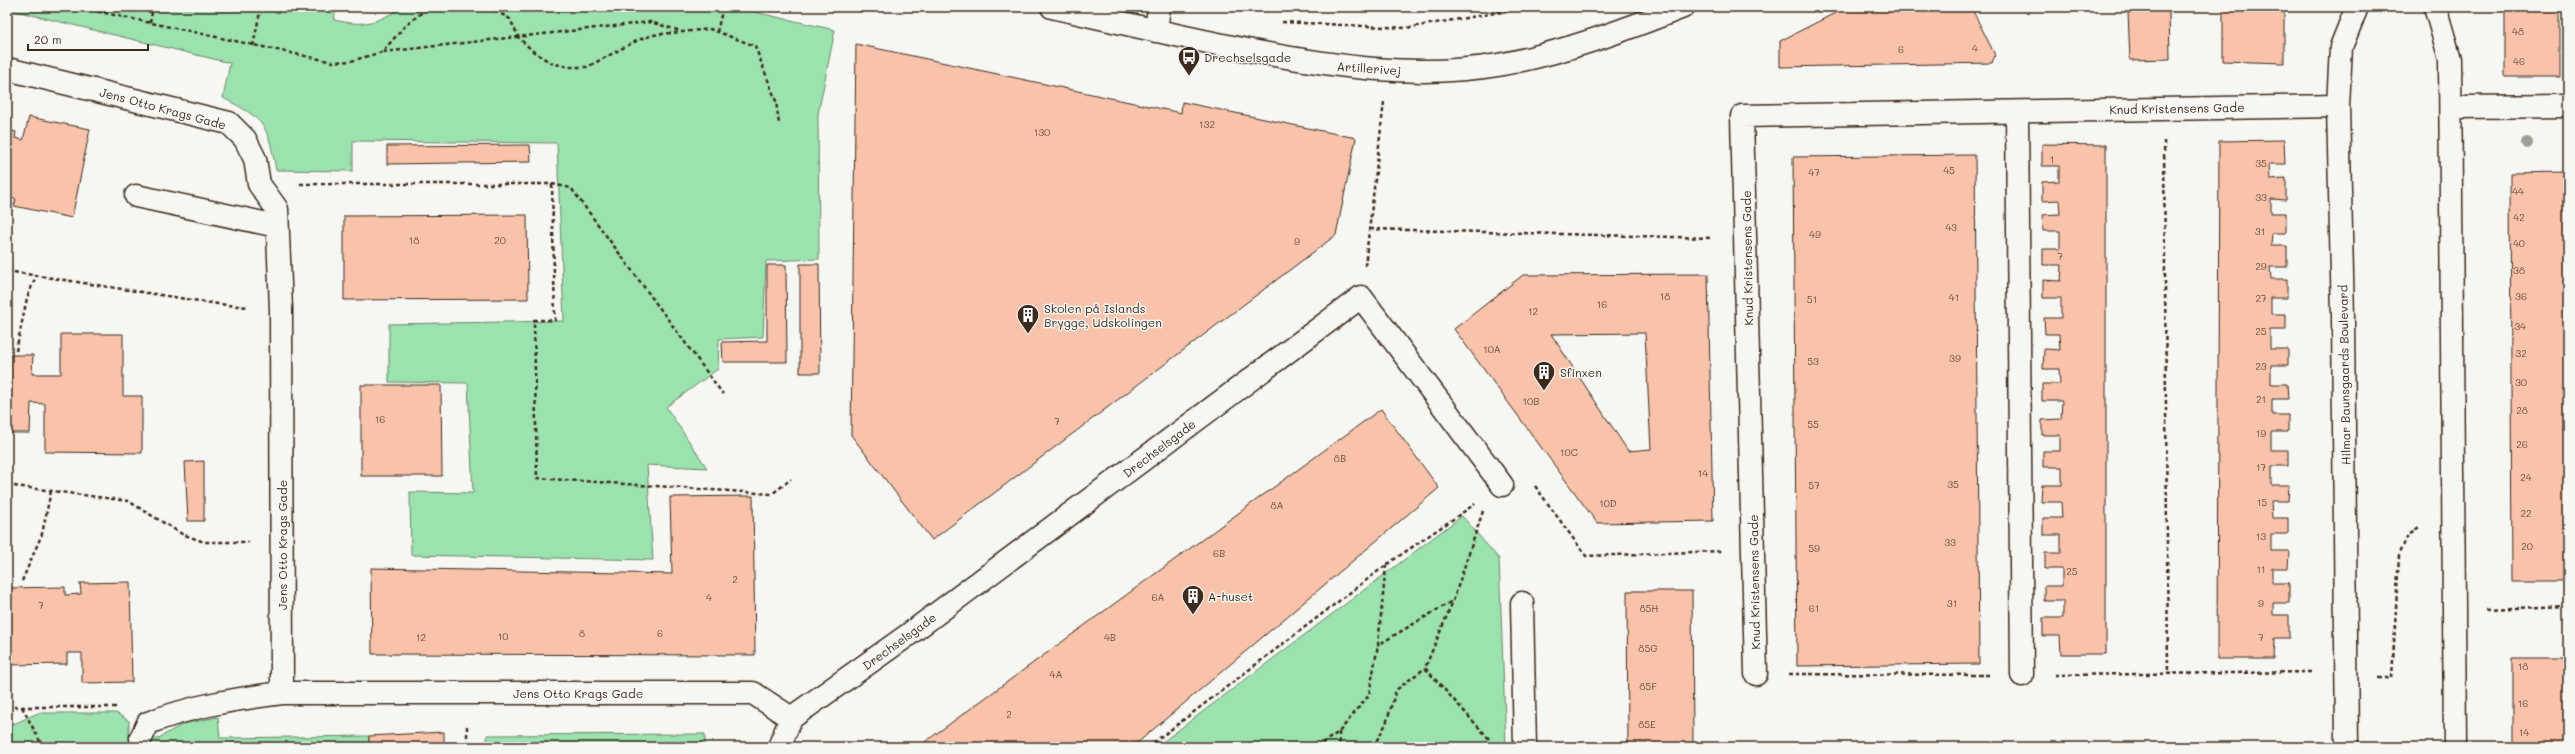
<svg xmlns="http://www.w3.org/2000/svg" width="2575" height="754" font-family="Mali,sans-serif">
<rect width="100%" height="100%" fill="#f6f6f2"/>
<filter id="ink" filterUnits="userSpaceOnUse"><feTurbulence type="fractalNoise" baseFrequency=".025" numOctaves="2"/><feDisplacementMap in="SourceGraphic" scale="8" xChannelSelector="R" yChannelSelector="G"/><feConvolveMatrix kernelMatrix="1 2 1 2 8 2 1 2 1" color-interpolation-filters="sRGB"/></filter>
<g filter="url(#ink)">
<path fill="#9be2af" stroke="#6b8666" d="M7 7H336L334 20C365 27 376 23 403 7H732L835 30 818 114 819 259 766 261 763 337 719 339 718 369 666 407 707 468 647 465 653 560 411 555 410 492 473 493 468 383 389 382V324L564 321 557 143 353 141V171L276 170C268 125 265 119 223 98L230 63 7 9Z
M1462 516 1499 559 1506 747H1156Z
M38 713H116L129 721V739H157L183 724 218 717 220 738 369 736V747H7V727Z
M705 734V747H487V735Z"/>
<path fill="#f8c3aa" stroke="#3b2a1e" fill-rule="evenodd" d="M1847 7H1971L1995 55 1992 63 1780 67V41Z
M2223 7H2284V63L2223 61Z
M2505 7H2560V77H2505Z
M2169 10 2170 59 2130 60 2128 12Z
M856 44 1181 113 1182 102 1356 138 1336 235 932 540 851 435Z
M29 117 90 129 72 218 14 206 16 199 7 197V130L16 132 15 138 23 140Z
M2284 140 2285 164H2269L2270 179 2286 178V200L2271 199V213H2286V233H2272L2271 246H2287V267H2270L2271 279H2287V298H2271V314H2286V330H2270V349H2288V365H2271V384H2287L2288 399H2272V415H2288V432H2271V450H2288V466H2272V485H2289L2288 501H2271L2272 518H2288V534H2271V551H2289L2288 568H2272V583H2289V603H2273V615H2289V638H2275L2274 659H2217L2219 141Z
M2042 144 2106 145V654H2061L2060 636H2043V618H2063V601H2044V586H2062V569H2045V553H2061V535H2043V518H2062L2061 502H2041L2042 485H2062V467H2043V451H2060V435H2042V420L2061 419 2062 401H2042V384H2060L2059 369H2043L2044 349 2060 350 2059 334H2045L2044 318H2061V298H2043V280L2061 281 2062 265H2043V249H2060V231H2043L2042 215 2060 214 2059 200 2042 201V182L2059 181V166H2042Z
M530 145 531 162 387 164V146Z
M1975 155 1979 664 1797 666 1793 157Z
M2568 172V582H2512L2510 173Z
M527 215 528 299 344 300V216Z
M800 264H819L820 373H800Z
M767 265H786L787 362H723L722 342 767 341Z
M1708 274 1713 521 1597 523 1454 329 1523 275ZM1645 333 1651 449 1628 451 1551 334Z
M61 334H123V396H142V453L45 452V404L31 403 30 433H7V355H33L32 374H61Z
M361 385H441L442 476H361Z
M1381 409 1439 488 1136 744 1137 747H918Z
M204 461V521H188L185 462Z
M753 496 755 655 372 654 371 568 672 574 670 497Z
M130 582 132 682 82 683V653H67V664L7 665V588L65 587V595L81 594 80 583Z
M1627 591H1692L1693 747H1628Z
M2513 658H2568V747H2513Z
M444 732V747H369V736Z"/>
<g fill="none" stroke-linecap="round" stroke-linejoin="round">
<g stroke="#3b2a1e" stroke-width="25">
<path id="minor" d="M1052 7C1118 22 1185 38 1252 51 1332 66 1416 79 1498 65 1563 53 1622 31 1683 7
M2435 7 2450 59 2455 747
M1156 31 1159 7
M7 69 229 123 245 139 255 159 259 184 277 209 281 309 282 693H753L791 718
M2451 107 2568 106
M2017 112 2022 675
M136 196 277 226
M1522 603 1525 747
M1756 674 1742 116 2338 106
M141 738 148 723C192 706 235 699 282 693
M779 747 791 718 908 635 1361 297 1502 485
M2347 747 2343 317 2338 106 2341 47 2357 7"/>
</g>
<path stroke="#3b2a1e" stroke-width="2.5" stroke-dasharray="4 3" stroke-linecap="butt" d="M77 7 333 62 351 61 382 52 406 25 429 7
M489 7 510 19 519 38 534 52 551 63 569 67H587L638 40 653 35 710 29 755 46 776 101 779 124
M1282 22 1406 28 1531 7
M150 23 153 7
M717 32 723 7
M253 46 261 7
M383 52 650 22 681 31
M2164 141 2168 674
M300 184H552L571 188 723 394
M552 184 555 320H534L537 478 772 494 791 479
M1370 229 1712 238
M1365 266 1384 102
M7 271 218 304 248 307
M16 351 27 298 36 276
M7 485 128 501 182 534 204 542H249
M1535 486 1586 556 1721 551
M1483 511 1453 601 1425 668 1491 741
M1386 565 1378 645 1452 601
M22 581 42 534 51 491
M2487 609 2568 606
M1789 674 1990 675
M2055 675 2314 672
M2378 678H2392L2399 556 2407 537 2420 526
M7 707H119
M22 707 43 747
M467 726V747
M1339 732 1340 747
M1148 747 1386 565 1475 504
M1316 747 1339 732 1369 695 1378 645
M1373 747 1386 724 1396 690 1425 668"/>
<use href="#minor" stroke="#f6f6f2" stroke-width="22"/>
</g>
<circle fill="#9c9f91" cx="2527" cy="143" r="6"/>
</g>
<defs>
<g id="bus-pin" transform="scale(1.15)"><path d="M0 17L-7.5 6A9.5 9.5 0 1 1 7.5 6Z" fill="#3b2a1e" stroke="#f6f6f2"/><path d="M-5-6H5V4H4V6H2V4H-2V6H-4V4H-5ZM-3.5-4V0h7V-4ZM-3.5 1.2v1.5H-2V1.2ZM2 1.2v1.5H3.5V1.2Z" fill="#fff"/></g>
<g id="building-pin" transform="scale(1.15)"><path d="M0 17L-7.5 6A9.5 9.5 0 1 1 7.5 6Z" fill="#3b2a1e" stroke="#f6f6f2"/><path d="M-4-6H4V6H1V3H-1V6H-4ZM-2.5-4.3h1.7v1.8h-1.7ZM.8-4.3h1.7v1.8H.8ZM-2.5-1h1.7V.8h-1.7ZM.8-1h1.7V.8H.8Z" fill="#fff"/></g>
</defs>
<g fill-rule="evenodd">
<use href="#bus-pin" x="1189" y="57"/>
<use href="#building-pin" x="1028" y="315"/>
<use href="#building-pin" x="1544" y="372"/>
<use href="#building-pin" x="1193" y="596"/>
</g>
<g text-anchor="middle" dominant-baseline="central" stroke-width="3" stroke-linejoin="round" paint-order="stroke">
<g font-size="10" fill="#6a5041">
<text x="2518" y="31">48</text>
<text x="1975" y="48">4</text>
<text x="1901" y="49">6</text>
<text x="2519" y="61">46</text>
<text x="1207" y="124">132</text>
<text x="1042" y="132">130</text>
<text x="2052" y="159">1</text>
<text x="2261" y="163">35</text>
<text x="1949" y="170">45</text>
<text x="1814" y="172">47</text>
<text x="2518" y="191">44</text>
<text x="2261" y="197">33</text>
<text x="2519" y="217">42</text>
<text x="1951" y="227">43</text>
<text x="2260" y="231">31</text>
<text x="1815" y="234">49</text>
<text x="414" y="240">18</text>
<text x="500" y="240">20</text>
<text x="1297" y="241">9</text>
<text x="2519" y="243">40</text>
<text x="2060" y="256">7</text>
<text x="2261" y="266">29</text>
<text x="2519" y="270">38</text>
<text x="1665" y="296">18</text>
<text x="2521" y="296">36</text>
<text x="1954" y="297">41</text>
<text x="2261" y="298">27</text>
<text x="1812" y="299">51</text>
<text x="1602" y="304">16</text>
<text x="1533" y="311">12</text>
<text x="2520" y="326">34</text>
<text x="2261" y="331">25</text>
<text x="1492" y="349">10A</text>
<text x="2521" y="353">32</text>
<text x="1955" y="358">39</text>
<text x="1813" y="361">53</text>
<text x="2261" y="366">23</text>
<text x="2521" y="382">30</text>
<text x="2261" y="399">21</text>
<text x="1531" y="401">10B</text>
<text x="2522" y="410">28</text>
<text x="380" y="419">16</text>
<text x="1057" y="421">7</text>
<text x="1813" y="424">55</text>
<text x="2261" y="433">19</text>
<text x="2522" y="444">26</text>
<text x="1569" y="452">10C</text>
<text x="1340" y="458">8B</text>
<text x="2261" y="467">17</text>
<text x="1703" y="473">14</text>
<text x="2526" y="477">24</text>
<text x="1953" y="484">35</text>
<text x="1814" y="485">57</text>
<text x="2262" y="502">15</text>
<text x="1608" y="503">10D</text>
<text x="1277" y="505">8A</text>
<text x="2526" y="513">22</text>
<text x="2261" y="536">13</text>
<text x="1950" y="542">33</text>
<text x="2527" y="546">20</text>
<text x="1814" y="548">59</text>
<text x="1219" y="553">6B</text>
<text x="2261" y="569">11</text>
<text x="2072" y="571">25</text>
<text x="735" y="579">2</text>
<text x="709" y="597">4</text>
<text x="1158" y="597">6A</text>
<text x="1952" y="603">31</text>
<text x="2261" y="603">9</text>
<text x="41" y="605">7</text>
<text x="1649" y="608">85H</text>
<text x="1814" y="608">61</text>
<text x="582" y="633">8</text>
<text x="660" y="633">6</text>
<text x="503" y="636">10</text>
<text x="421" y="637">12</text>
<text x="1110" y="637">4B</text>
<text x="2261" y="637">7</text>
<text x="1648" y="648">85G</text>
<text x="2523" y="666">18</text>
<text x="1056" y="674">4A</text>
<text x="1648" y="686">85F</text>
<text x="2523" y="703">16</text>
<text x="1009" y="714">2</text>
<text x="1647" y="724">85E</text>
<text x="2524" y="732">14</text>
</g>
<g font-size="12" fill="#3b2a1e" stroke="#f6f6f2" text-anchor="start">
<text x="1204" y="57">Drechselsgade</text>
<text x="1044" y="308">Skolen på Islands<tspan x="1044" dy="14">Brygge, Udskolingen</tspan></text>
<text x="1560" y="372">Sfinxen</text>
<text x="1208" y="596">A-huset</text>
</g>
<g font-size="12" fill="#3b2a1e" stroke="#f6f6f2">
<text transform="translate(1369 68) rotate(4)">Artillerivej</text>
<text transform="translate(163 108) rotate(15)">Jens Otto Krags Gade</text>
<text transform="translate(2177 108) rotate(-1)">Knud Kristensens Gade</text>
<text transform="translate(1747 258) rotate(-91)">Knud Kristensens Gade</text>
<text transform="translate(2344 375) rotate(-91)">Hilmar Baunsgaards Boulevard</text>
<text transform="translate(1159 448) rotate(-37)">Drechselsgade</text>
<text transform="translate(282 545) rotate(-90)">Jens Otto Krags Gade</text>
<text transform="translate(1754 582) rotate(-91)">Knud Kristensens Gade</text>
<text transform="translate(899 641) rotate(-36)">Drechselsgade</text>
<text x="578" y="693">Jens Otto Krags Gade</text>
</g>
</g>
<rect width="2575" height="754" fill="none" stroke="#f6f6f2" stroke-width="24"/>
<rect x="12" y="12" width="2551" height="730" fill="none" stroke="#3b2a1e" stroke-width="1.5" filter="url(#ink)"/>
<path d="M28 44v6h120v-6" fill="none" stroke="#3b2a1e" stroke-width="2"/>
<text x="34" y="44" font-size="12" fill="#3b2a1e" stroke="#f6f6f2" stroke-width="3" paint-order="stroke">20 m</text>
</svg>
